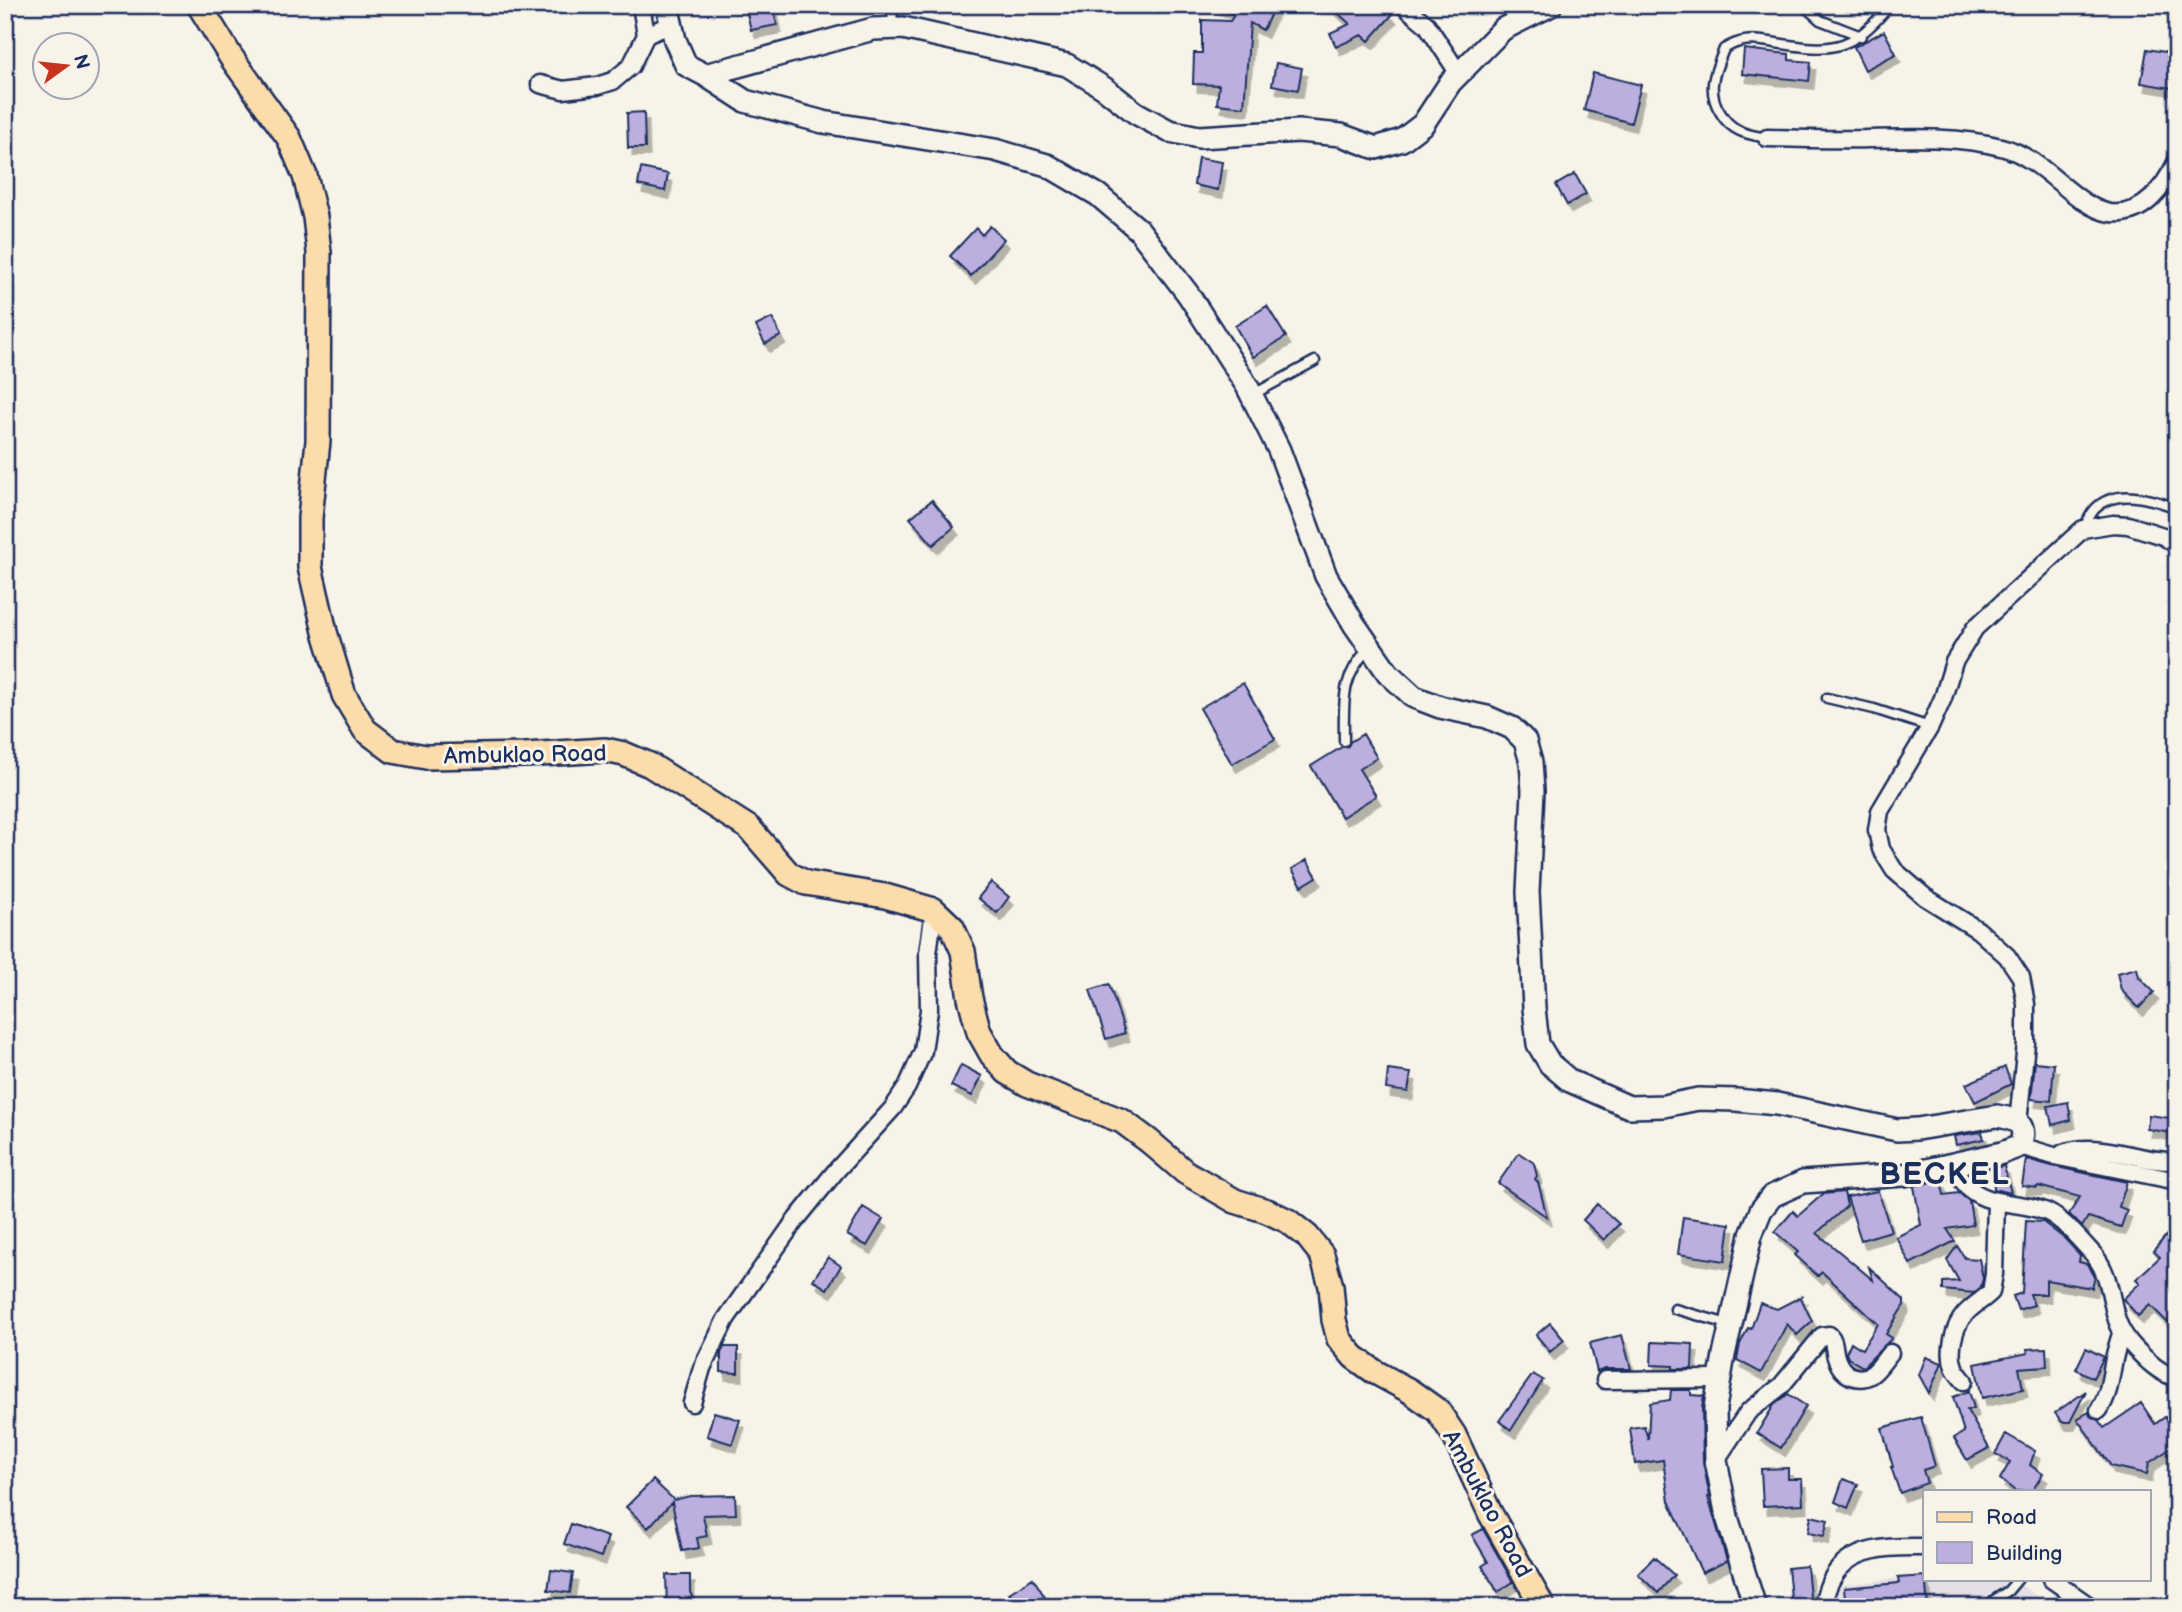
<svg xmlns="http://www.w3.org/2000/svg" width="2182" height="1612" font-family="'Balsamiq Sans',sans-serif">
<defs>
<filter id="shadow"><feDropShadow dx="4.5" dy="8" stdDeviation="0" flood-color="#0004"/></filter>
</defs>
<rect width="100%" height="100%" fill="#f7f3e8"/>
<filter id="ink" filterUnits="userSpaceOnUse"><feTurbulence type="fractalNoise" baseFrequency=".0143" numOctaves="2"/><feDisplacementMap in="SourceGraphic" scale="14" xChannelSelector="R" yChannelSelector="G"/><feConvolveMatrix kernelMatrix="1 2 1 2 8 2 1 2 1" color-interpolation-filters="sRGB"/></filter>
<g filter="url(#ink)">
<path fill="#e5dfe6" d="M1925 1575V1579H2012L2053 1607H1827L1842 1585Z"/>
<path fill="#bcafe0" stroke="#1b2f5e" stroke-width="2" filter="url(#shadow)" d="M745 5H773L777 25 751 30Z
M1215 5H1275L1263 30 1250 23 1244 107 1217 104 1219 85 1193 84 1194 53H1202V20L1230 21 1234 15Z
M1329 5H1381L1392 15 1369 41 1362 35 1336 47 1330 33 1350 24Z
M1884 31 1896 54 1865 70 1854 47Z
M1744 49 1789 54V60L1811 62 1809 81 1742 74Z
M2147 49 2177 54 2171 88 2141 83Z
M1276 63 1302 68 1298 90 1272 85Z
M1593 73 1641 85 1631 123 1584 110Z
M644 112 645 148H628L627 113Z
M1198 158 1222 162 1218 190 1194 185Z
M641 168 668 174 665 191 638 185Z
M1575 174 1586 194 1567 205 1556 185Z
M990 226 1004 239 971 276 950 256 976 228 982 235Z
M1267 306 1286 337 1253 357 1235 326Z
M772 318 781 336 765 344 756 326Z
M932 500 954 527 933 545 910 518Z
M1243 683 1275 739 1232 764 1200 708Z
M1363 734 1377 758 1359 769 1376 796 1342 817 1311 766 1342 747 1348 746 1350 742Z
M1307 860 1317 877 1302 886 1292 869Z
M991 882 1009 897 997 913 978 898Z
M2137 968 2139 977 2154 992 2139 1008 2121 990 2117 973Z
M1109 984 1125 1033 1106 1039 1090 990Z
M2035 1062 2054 1064 2051 1101 2031 1099Z
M961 1065 982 1076 972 1096 951 1086Z
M2005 1067 2011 1084 1975 1102 1966 1084Z
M1388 1070 1411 1073 1408 1092 1386 1089Z
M2068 1102 2071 1120 2052 1125 2048 1106Z
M2149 1115 2177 1119V1134L2147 1129Z
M1982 1132 1984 1139 1956 1145 1954 1136Z
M1519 1153 1534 1163 1537 1176 1535 1179 1538 1182 1547 1217 1498 1183Z
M2026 1159 2052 1166 2127 1182 2119 1207 2127 1210 2121 1227 2088 1217 2082 1227 2069 1214 2080 1197 2038 1186 2037 1188 2022 1186Z
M2004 1166 2011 1193 1994 1189 1993 1168Z
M1941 1180 1944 1195 1959 1193 1969 1201 1973 1225 1947 1229 1955 1241 1910 1264 1896 1237 1921 1225 1914 1186Z
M1878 1191 1891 1231 1861 1240 1847 1197Z
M1844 1192 1847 1206 1817 1233 1873 1280 1869 1267 1904 1300V1305L1886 1334 1892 1338 1863 1367 1848 1358 1846 1353 1851 1342 1862 1349 1878 1324 1822 1272 1818 1276 1795 1255 1798 1252 1775 1232 1793 1211 1798 1216 1823 1194Z
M1597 1204 1619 1224 1604 1240 1583 1220Z
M863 1207 883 1219 867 1246 847 1235Z
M1683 1217 1730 1224 1725 1261 1678 1254Z
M2026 1221 2043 1222 2065 1239 2080 1255 2079 1262 2087 1264 2090 1268 2095 1277 2092 1288 2046 1280V1294H2030L2034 1305 2018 1310 2013 1296 2022 1293Z
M2177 1223V1314L2168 1323 2150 1305 2138 1316 2123 1299 2140 1283 2136 1279 2160 1257 2153 1251Z
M1957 1246 1965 1258 1979 1259 1983 1278 1981 1287 1974 1293 1943 1290V1282L1959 1281 1947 1260Z
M828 1257 841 1266 827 1289 813 1280Z
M1802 1296 1801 1298 1812 1321 1797 1335 1787 1324 1761 1373 1737 1360 1740 1344 1748 1328 1751 1329 1760 1303 1777 1309Z
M1550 1323 1564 1340 1550 1352 1536 1335Z
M1622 1335 1631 1369H1605L1597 1372 1590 1343Z
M1652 1342 1693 1344 1692 1369H1673V1366L1651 1365Z
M724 1347H738V1373L721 1372V1353Z
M2046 1348 2047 1366 2019 1368 2023 1389 1982 1398 1975 1364 2028 1353 2027 1349Z
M2086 1348 2104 1357 2093 1378 2076 1369Z
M1926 1357 1942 1363 1929 1393 1919 1375Z
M1533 1374 1543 1380 1511 1430 1499 1421Z
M1671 1390H1691V1395L1704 1396 1702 1408 1703 1462 1710 1497H1708L1727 1561 1702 1573 1669 1501 1663 1460 1635 1464 1630 1428 1644 1426 1648 1439 1650 1403 1670 1400Z
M1969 1391 1974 1408 1967 1410 1989 1448 1967 1460 1954 1438 1964 1432 1953 1397Z
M2086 1391 2070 1422H2062L2055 1413Z
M1788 1394 1806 1406 1781 1448 1757 1433 1774 1405Z
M2141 1403 2155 1424 2165 1417 2177 1434V1444L2149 1463 2147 1474 2111 1466 2077 1419 2089 1412 2090 1416 2098 1420 2104 1428Z
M714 1412 740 1420 732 1444 707 1436Z
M1921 1417 1935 1466 1923 1470 1927 1483 1900 1493 1891 1467H1893L1882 1428Z
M2006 1434 2035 1451 2030 1465 2043 1474 2032 1491H2015L2000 1479 2010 1462 1995 1454Z
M1788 1468V1479H1802L1803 1504 1763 1506 1761 1469Z
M1843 1479 1858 1484 1848 1508 1835 1502Z
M653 1480 674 1500 690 1496 735 1495 736 1514 703 1515 707 1536 697 1538 699 1548 682 1551 672 1502 648 1528 626 1507Z
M1811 1516 1828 1520 1824 1536 1808 1533Z
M571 1524 608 1537 601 1557 564 1544Z
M1483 1529 1513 1582 1498 1592 1482 1566 1488 1562 1472 1535Z
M1654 1557 1674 1575 1658 1593 1638 1574Z
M1807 1566 1811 1607H1792L1788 1568Z
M551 1570 573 1573 570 1593 548 1590Z
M666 1575H690V1592L697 1607H667Z
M1925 1576 1928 1607H1846L1844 1588 1899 1583 1898 1578Z
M1033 1578 1051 1607H1017L1009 1593Z"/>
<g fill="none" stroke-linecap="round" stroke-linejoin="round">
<g stroke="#1b2f5e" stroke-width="13">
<path id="lane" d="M892 5 893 26
M1803 5 1820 20 1861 36
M1767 138C1758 136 1748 135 1740 131 1731 127 1725 121 1720 112 1706 90 1715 71 1724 49 1740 39 1752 39 1770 42 1829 52 1850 54 1890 5
M1252 395 1315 361
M2083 529C2087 523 2090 514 2095 509 2116 487 2152 499 2177 508
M1827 698 1874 709 1930 727
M1344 741C1344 701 1340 680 1368 649
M1675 1309 1728 1324
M1994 1607V1600L2008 1591 2018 1579"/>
</g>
<g stroke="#1b2f5e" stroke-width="21">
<path id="street" d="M641 5 646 35 672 24
M1403 5 1427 25 1459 74
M540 84 563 90 597 86 613 81 631 66 646 35
M1767 138C1801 139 1835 140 1868 139 1912 138 1959 136 2001 147 2044 157 2074 207 2110 213 2144 217 2164 187 2177 161
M2018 1123 2026 1043V1004L2021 977 2007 956 1978 930 1925 897 1894 870 1881 849 1877 830 1880 811 1930 727 1943 698 1954 662 1975 628 2083 529 2113 524 2128 525 2163 536 2177 545
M2020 1146 2054 1156 2177 1181
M2063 1153C2100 1140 2139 1163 2177 1161
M1949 1164C1956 1172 1963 1182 1970 1189 1992 1207 2022 1201 2047 1212 2063 1219 2082 1242 2094 1255 2110 1274 2110 1298 2117 1320 2123 1338 2136 1350 2149 1362 2157 1369 2166 1376 2177 1377
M1605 1380 1720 1379
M1964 1381C1961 1377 1956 1372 1954 1367 1948 1351 1954 1326 1965 1314 1973 1305 1983 1300 1991 1292L1994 1274 1996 1201
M692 1403 702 1368 726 1319 795 1221 835 1172 893 1108 907 1087 923 1051 929 1010 928 953 934 910
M2099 1410C2110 1393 2110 1378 2114 1359 2116 1350 2119 1340 2122 1331
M1716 1460 1748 1412 1781 1386 1822 1336 1829 1335C1836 1342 1833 1351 1837 1360 1840 1368 1844 1373 1851 1376 1872 1383 1878 1367 1890 1353
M2051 1579 2091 1607
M1823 1607C1831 1549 1876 1546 1925 1547"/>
</g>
<g stroke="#1b2f5e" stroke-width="26">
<path id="secondary" d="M667 5 675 40 686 65 705 75 873 29 903 28 1067 65 1104 88 1136 113 1169 131 1199 137 1299 131 1341 135 1376 148 1402 140 1423 124 1450 83 1503 29 1551 5
M705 75 745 101 823 122 995 150 1047 165 1098 195 1139 230 1188 294 1247 386 1279 450 1326 576 1354 624 1388 673 1414 697 1440 707 1487 717 1512 728 1525 741 1531 762 1533 791 1528 892 1534 1008 1538 1044 1550 1064 1570 1081 1629 1107 1664 1106 1698 1099 1736 1100 1777 1104 1897 1130 1917 1129 1997 1116C2017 1119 2028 1124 2020 1146L2002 1153 1904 1175 1803 1182 1772 1196 1761 1210 1751 1235 1724 1355 1715 1408 1716 1460 1727 1517 1755 1607"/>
</g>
<g stroke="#1b2f5e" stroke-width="28">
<path id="primary" d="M199 5 231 57 289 138 305 176 315 217 319 252 318 441 310 518V567L325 632 344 695 365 730 393 751 426 757 525 755 605 750 624 754 650 765 749 828 789 874 806 883 885 896 934 910 952 927 963 951 970 998 979 1032 992 1055 1007 1072 1027 1084 1122 1121 1149 1141 1185 1172 1235 1201 1267 1211 1288 1221 1307 1236 1322 1255 1331 1286 1334 1320 1339 1339 1354 1357 1375 1372 1410 1391 1438 1411 1454 1435 1490 1513 1543 1607"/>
</g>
<use href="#lane" stroke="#f7f3e8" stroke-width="8"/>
<use href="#street" stroke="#f7f3e8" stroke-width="16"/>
<use href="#secondary" stroke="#f7f3e8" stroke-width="21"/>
<use href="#primary" stroke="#fddcac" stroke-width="23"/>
</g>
</g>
<g text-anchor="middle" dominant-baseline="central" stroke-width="6" stroke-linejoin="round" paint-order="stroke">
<g font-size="23" fill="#1b2f5e" stroke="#f7f3e8">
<text transform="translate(525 755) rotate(-1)">Ambuklao Road</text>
<text transform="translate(1487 1504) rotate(62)">Ambuklao Road</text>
</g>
<g font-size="30" font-weight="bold" letter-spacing="2" fill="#1b2f5e" stroke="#f7f3e8">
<text x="1945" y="1175">BECKEL</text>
</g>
</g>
<rect width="2182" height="1612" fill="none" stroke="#f7f3e8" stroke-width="28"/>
<rect x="14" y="14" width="2154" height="1584" fill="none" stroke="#1b2f5e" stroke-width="2.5" filter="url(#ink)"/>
<rect x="1923" y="1490" width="228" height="91" fill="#f7f3e8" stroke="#9fa5b1" stroke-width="2"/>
<rect x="1937" y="1512" width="35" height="10" fill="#fddcac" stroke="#9fa5b1" stroke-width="2"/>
<text x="1986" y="1524" font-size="21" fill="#1b2f5e">Road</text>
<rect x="1937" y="1542" width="35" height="21" fill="#bcafe0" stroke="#9fa5b1" stroke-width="2"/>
<text x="1986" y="1560" font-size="21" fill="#1b2f5e">Building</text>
<g transform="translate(66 66) rotate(75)"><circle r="33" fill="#f7f3e8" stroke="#9fa5b1" stroke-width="2"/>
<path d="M0-5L12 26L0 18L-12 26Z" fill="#c8321e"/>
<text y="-10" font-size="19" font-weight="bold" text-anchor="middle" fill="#1b2f5e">N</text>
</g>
</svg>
